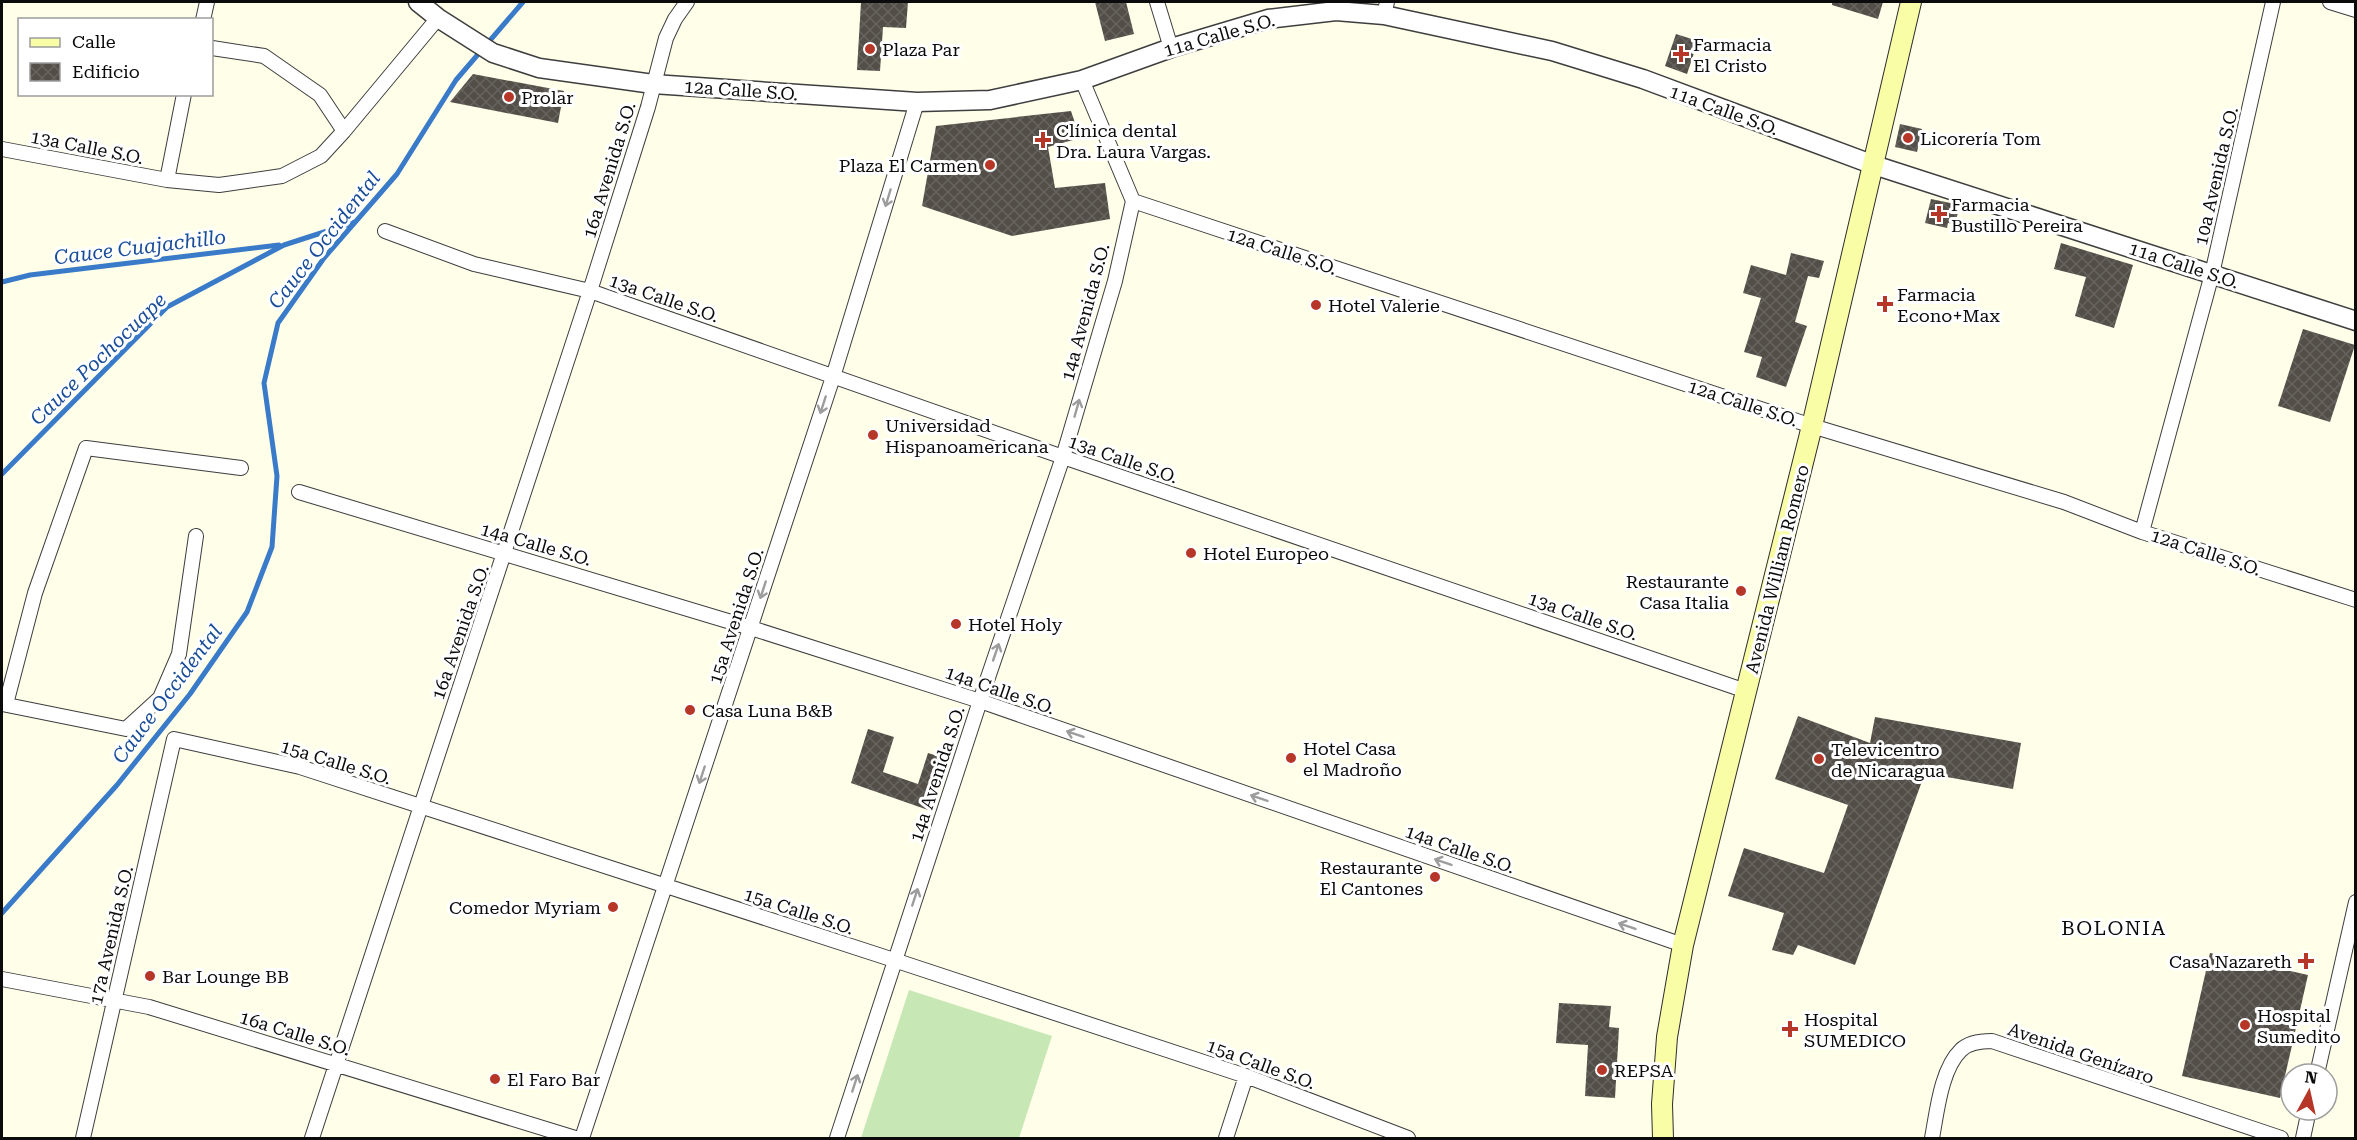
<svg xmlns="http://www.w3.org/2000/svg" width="2357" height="1140" font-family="'Roboto Serif',serif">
<defs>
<pattern id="building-cross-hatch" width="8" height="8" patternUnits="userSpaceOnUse" patternTransform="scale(1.5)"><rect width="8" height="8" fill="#534e48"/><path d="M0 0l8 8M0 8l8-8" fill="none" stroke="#67635e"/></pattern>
</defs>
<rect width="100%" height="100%" fill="#fffee9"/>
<path fill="#c7e7b5" d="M909 990 1052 1036 1019 1138H861Z"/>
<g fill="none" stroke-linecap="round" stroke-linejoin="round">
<path stroke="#397ac9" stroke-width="5" d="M2 282 30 275 279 245
M2 474 167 307 284 245 355 222
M2 913 117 785 190 694 247 612 272 547 277 476 264 383 278 323 324 258 397 174 456 80 523 2"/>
</g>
<path fill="url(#building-cross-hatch)" d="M861 2H908L906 28 883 27 880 71 857 70Z
M1095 2H1126L1134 34 1105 41Z
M1832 2H1883L1878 19 1832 5Z
M1676 34 1698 41 1687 74 1665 66Z
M473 74 564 91 558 123 450 102Z
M1071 111 1080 138 1048 147 1055 188 1105 183 1110 219 1012 236 922 206 936 126Z
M1900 124 1922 129 1917 152 1895 147Z
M1931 199 1960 205 1955 224 1948 223 1947 228 1925 223Z
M2061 243 2133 265 2114 328 2075 316 2086 277 2054 269Z
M1791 253 1824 261 1819 278 1808 276 1795 322 1807 326 1786 387 1756 377 1762 357 1744 352 1761 298 1743 293 1751 265 1786 275Z
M2303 329 2355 345 2330 422 2278 406Z
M1798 716 1870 743 1875 717 2021 743 2013 789 1925 773 1855 965 1798 945 1793 955 1772 950 1784 913 1728 896 1744 848 1824 873 1848 805 1775 779Z
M868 729 894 737 883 772 918 784 928 753 944 758 928 810 851 783Z
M2210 953 2308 975 2280 1098 2182 1076Z
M1559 1003 1611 1006 1609 1027 1619 1028 1615 1098 1585 1096 1588 1045 1556 1043Z"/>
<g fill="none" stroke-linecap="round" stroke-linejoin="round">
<g stroke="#3e3e3e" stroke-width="16">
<path id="minor" d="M1157 2 1171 48
M2330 2 2356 10
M1384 15 1387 2
M203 20 207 2
M212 48 264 56 320 95 344 131
M2 149 167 180 219 185 282 176 321 156 344 131 438 18
M167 180 184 94
M1133 201 1812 426 2064 502 2142 532 2356 600
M385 231 474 264 590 291 1063 457 1746 691
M299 492 751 628 980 701 1683 945
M2142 532 2212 274 2273 2
M2 704 126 729 160 698 179 654 196 536
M6 704 35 593 86 448 241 468
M2 979 149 1007 575 1138
M2317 1074 2356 902
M83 1138 174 739 300 767 894 960 1246 1076 1408 1138
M312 1138 590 291 648 107 666 38 675 19 687 2
M582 1138 833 377 917 102
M837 1138 980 701 1063 457 1115 281 1133 201 1082 80
M1226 1138 1246 1076
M1932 1138C1937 1112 1941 1069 1961 1050 1969 1042 1981 1041 1992 1041L2281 1138
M2303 1138 2309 1110"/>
</g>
<g stroke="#3e3e3e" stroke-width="21">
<path id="tertiary" d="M418 2 438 18 493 53 539 68 653 84 917 102 990 100 1082 80 1171 48 1268 19 1336 11 1384 15 1552 51 1643 79 1874 165 2356 321"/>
</g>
<g stroke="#2d2d2d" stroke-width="22">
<path id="secondary" d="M1663 1138 1662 1104 1667 1037 1683 945 1812 426 1911 2"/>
</g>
<use href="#minor" stroke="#fff" stroke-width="14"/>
<use href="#tertiary" stroke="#fff" stroke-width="18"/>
<use href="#secondary" stroke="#f9fda6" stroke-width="20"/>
</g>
<defs><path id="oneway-shaft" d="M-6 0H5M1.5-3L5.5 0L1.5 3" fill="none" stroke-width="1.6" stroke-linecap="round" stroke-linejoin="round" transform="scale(1.5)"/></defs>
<g stroke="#9d9d9d">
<use href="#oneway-shaft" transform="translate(888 198) rotate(107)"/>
<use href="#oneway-shaft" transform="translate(823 405) rotate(108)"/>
<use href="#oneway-shaft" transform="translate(1077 408) rotate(-74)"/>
<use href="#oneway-shaft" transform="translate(763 590) rotate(108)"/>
<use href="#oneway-shaft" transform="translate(996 652) rotate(-71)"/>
<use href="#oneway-shaft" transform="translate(1075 734) rotate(-161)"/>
<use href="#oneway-shaft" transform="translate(702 775) rotate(108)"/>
<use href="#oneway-shaft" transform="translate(1259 798) rotate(-161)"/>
<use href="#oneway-shaft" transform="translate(1443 862) rotate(-161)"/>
<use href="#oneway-shaft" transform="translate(915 897) rotate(-72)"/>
<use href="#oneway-shaft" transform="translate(1627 926) rotate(-161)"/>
<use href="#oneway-shaft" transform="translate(855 1083) rotate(-72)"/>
</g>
<g fill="#b63627" stroke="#fff" stroke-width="2">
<circle cx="870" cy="49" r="6"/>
<path d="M1678 45h6v6h6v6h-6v6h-6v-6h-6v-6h6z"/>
<circle cx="509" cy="97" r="6"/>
<circle cx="1908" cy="138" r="6"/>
<path d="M1040 131h6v6h6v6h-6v6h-6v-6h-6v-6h6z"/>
<circle cx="990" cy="165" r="6"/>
<path d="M1936 205h6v6h6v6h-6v6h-6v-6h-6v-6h6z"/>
<path d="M1882 295h6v6h6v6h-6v6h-6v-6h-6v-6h6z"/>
<circle cx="1316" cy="305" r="6"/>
<circle cx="873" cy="435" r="6"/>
<circle cx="1191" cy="553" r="6"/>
<circle cx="1741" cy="591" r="6"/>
<circle cx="956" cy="624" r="6"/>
<circle cx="690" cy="710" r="6"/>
<circle cx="1291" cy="758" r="6"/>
<circle cx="1819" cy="759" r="6"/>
<circle cx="1435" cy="877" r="6"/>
<circle cx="613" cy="907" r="6"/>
<path d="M2303 952h6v6h6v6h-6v6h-6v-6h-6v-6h6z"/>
<circle cx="150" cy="976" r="6"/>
<circle cx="2245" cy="1025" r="6"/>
<path d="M1787 1020h6v6h6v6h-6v6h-6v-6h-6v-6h6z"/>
<circle cx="1602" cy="1070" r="6"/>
<circle cx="495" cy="1079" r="6"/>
</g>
<g text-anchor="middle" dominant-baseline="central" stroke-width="6" stroke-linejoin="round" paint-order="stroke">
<g font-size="18" fill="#0b0b0b" stroke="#fff">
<text transform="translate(1219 35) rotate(-16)">11a Calle S.O.</text>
<text transform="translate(741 90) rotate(4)">12a Calle S.O.</text>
<text transform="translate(1724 110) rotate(20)">11a Calle S.O.</text>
<text transform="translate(87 147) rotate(11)">13a Calle S.O.</text>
<text transform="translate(609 170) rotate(-73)">16a Avenida S.O.</text>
<text transform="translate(2216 176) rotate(-77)">10a Avenida S.O.</text>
<text transform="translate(1282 251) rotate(18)">12a Calle S.O.</text>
<text transform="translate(2184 265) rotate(18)">11a Calle S.O.</text>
<text transform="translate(664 298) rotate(19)">13a Calle S.O.</text>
<text transform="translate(1085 312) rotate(-75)">14a Avenida S.O.</text>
<text transform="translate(1743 403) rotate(18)">12a Calle S.O.</text>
<text transform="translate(1123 459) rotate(19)">13a Calle S.O.</text>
<text transform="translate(536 544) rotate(16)">14a Calle S.O.</text>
<text transform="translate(2206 552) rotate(18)">12a Calle S.O.</text>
<text transform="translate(1777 569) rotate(-76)">Avenida William Romero</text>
<text transform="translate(736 616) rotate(-72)">15a Avenida S.O.</text>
<text transform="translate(1583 616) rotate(19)">13a Calle S.O.</text>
<text transform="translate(460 632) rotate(-71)">16a Avenida S.O.</text>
<text transform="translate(1000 690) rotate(19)">14a Calle S.O.</text>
<text transform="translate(336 762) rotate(17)">15a Calle S.O.</text>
<text transform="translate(937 774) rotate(-72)">14a Avenida S.O.</text>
<text transform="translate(1460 849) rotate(19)">14a Calle S.O.</text>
<text transform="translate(799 911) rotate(18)">15a Calle S.O.</text>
<text transform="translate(111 935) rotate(-77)">17a Avenida S.O.</text>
<text transform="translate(295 1033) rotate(17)">16a Calle S.O.</text>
<text transform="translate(2081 1053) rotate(19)">Avenida Genízaro</text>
<text transform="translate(1261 1064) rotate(20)">15a Calle S.O.</text>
</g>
<g font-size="18" fill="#0b0b0b" stroke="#fff" text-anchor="start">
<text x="1693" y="44">Farmacia<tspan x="1693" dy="21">El Cristo</tspan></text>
<text x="882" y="49">Plaza Par</text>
<text x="521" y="97">Prolar</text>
<text x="1056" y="130">Clínica dental<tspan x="1056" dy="21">Dra. Laura Vargas.</tspan></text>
<text x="1920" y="138">Licorería Tom</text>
<text x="978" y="165" text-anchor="end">Plaza El Carmen</text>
<text x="1951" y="204">Farmacia<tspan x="1951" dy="21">Bustillo Pereira</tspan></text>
<text x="1897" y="294">Farmacia<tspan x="1897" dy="21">Econo+Max</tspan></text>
<text x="1328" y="305">Hotel Valerie</text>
<text x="885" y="425">Universidad<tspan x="885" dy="21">Hispanoamericana</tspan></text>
<text x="1203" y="553">Hotel Europeo</text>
<text x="1729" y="581" text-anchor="end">Restaurante<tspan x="1729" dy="21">Casa Italia</tspan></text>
<text x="968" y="624">Hotel Holy</text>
<text x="702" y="710">Casa Luna B&amp;B</text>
<text x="1303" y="748">Hotel Casa<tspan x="1303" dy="21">el Madroño</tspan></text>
<text x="1831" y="749">Televicentro<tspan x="1831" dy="21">de Nicaragua</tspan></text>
<text x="1423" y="867" text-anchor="end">Restaurante<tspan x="1423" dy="21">El Cantones</tspan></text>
<text x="601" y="907" text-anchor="end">Comedor Myriam</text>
<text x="2292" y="961" text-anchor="end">Casa Nazareth</text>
<text x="162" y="976">Bar Lounge BB</text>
<text x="2257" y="1015">Hospital<tspan x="2257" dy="21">Sumedito</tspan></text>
<text x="1804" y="1019">Hospital<tspan x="1804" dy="21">SUMEDICO</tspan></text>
<text x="1614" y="1070">REPSA</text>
<text x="507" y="1079">El Faro Bar</text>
</g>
<g font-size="20" font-style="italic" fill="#194d98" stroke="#fff">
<text transform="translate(324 240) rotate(-52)">Cauce Occidental</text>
<text transform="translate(140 247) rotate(-7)">Cauce Cuajachillo</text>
<text transform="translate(98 359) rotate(-44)">Cauce Pochocuape</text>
<text transform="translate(167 694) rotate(-53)">Cauce Occidental</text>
</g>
<g font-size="20" letter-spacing="1.5" fill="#0b0b0b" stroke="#fff">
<text x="2114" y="928">BOLONIA</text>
</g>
</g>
<rect width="2357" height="1140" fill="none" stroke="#0b0b0b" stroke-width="6"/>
<rect x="18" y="18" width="195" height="78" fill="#ffffff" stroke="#9d9d9d" stroke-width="1.5"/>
<rect x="30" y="38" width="30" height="9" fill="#f9fda6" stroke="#9d9d9d" stroke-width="1.5"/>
<text x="72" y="48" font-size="18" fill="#0b0b0b">Calle</text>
<rect x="30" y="63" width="30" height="18" fill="url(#building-cross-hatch)" stroke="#9d9d9d" stroke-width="1.5"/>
<text x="72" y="78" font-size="18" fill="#0b0b0b">Edificio</text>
<g transform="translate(2309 1092) rotate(8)"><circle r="28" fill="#ffffff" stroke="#9d9d9d" stroke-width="1.5"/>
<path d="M0-4.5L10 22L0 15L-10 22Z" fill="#b63627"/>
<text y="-9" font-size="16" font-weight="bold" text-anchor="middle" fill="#0b0b0b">N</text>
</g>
</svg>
